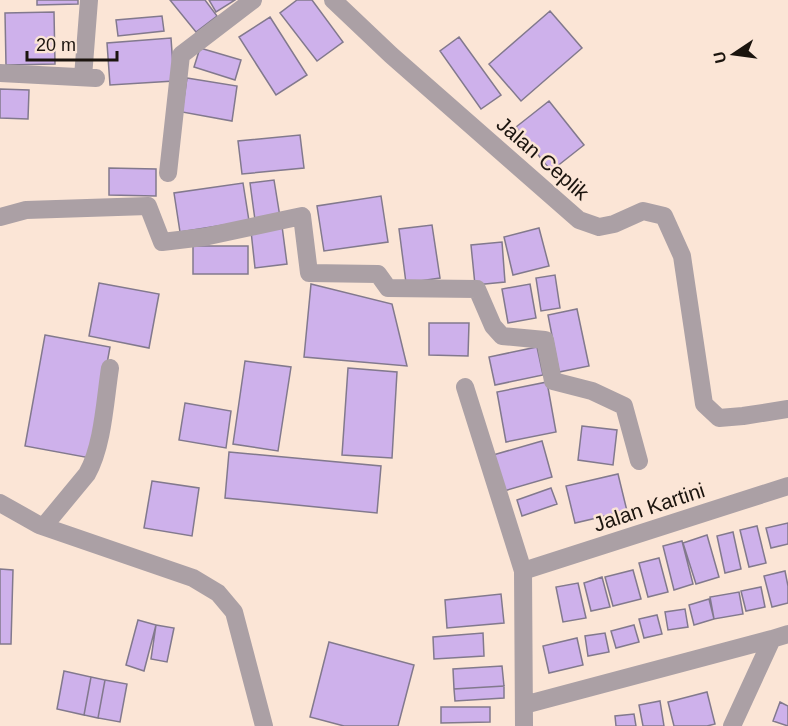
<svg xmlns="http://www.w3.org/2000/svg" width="788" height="726" font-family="Helvetica,sans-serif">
<rect width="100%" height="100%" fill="#fbe5d6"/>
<path fill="#ceb1eb" stroke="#82798d" stroke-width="1.5" d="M37 0H78V4L37 5Z
M170 0H205L217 16 196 32Z
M209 0H235L216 12Z
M297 0H312L343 42 317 61 280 13Z
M550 11 582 48 521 101 489 64Z
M54 12 55 64 6 65 5 13Z
M162 16 164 31 118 36 116 20Z
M270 17 307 75 276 95 239 37Z
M459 37 501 95 481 109 440 51Z
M171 38 174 81 110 85 107 43Z
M200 48 241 60 235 80 194 67Z
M187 78 237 86 232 121 182 112Z
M0 89 29 90 28 119 0 118Z
M549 101 584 145 551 171 516 127Z
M300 135 304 168 242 174 238 141Z
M109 168 156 169V196L109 195Z
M274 180 280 217 255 220 250 183Z
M243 183 249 221 180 232 174 193Z
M381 196 388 242 324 251 317 206Z
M432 225 440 278 406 283 399 229Z
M282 226 287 264 255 268 251 231Z
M539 228 549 266 513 275 504 237Z
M502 242 505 282 475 285 471 245Z
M193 246H248V274H193Z
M555 275 560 308 541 311 536 278Z
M99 283 159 294 149 348 89 336Z
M311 284 392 304 407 366 304 357Z
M530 284 536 318 508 323 502 289Z
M577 309 589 366 559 372 548 315Z
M429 323H469L468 356 429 355Z
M45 335 110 347 90 458 25 446Z
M537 347 543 375 495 385 489 357Z
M245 361 291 367 278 451 233 444Z
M348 368 397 372 392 458 342 455Z
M547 382 556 432 506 442 497 392Z
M185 403 231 411 226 448 179 440Z
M582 426 617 430 613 465 578 460Z
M542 441 552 477 504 491 493 455Z
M229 452 381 466 377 513 225 498Z
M618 474 627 511 575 523 566 486Z
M152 481 199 488 192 536 144 528Z
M551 488 557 504 522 516 517 500Z
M788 523V544L771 548 766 528Z
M757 526 766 563 749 567 740 530Z
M733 532 741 569 725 573 717 536Z
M707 535 719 577 696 584 683 543Z
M682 541 693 584 674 590 663 546Z
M659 558 668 592 648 597 639 563Z
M0 569 13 570 11 644H0Z
M633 570 641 599 613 606 605 577Z
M785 571 788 586V603L772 607 764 576Z
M602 577 610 607 591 611 584 583Z
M578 583 586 618 563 622 556 587Z
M761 587 765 607 746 611 741 591Z
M739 592 743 614 714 619 710 597Z
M501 594 504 623 447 628 445 600Z
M709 599 714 619 694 625 689 605Z
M685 609 688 627 668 630 665 612Z
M657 615 662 634 644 638 639 619Z
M138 620 156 625 144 671 126 665Z
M156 625 174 628 167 662 151 659Z
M634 625 639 642 616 648 611 631Z
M483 633 484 656 434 659 433 637Z
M605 633 609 652 588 656 585 636Z
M577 638 583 665 549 673 543 646Z
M329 642 414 665 398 726H344L310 717Z
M502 666 504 686 454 689 453 669Z
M64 671 91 677 84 715 57 709Z
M91 677 105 680 98 718 84 715Z
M105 680 127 684 120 722 98 718Z
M504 686V698L455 701 454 689Z
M707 692 715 724 707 726H674L668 702Z
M660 701 664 726H643L639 705Z
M780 702 788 706V726L773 721Z
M441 707H490V722L441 723Z
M634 714 636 726H616L615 716Z"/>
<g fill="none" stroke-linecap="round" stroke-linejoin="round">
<path stroke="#aba0a5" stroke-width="18" d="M333 0 391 55 579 220 599 227 614 224 643 211 664 216 682 256 704 404 719 418 743 416 788 409
M0 73 96 78
M83 77 89 0
M168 173 181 55 253 0
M0 217 26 210 148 206 162 242 204 237 302 216 309 273 378 274 388 288 477 289 493 326 502 336 545 340 553 381 592 391 624 406 639 461
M465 387 523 571 524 726
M0 503 39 525 193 578 218 593 234 612 264 726
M44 526 87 474C103 446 105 400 110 368
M523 571 788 486
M524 705 772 639
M732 726 772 639 788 634"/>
</g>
<g text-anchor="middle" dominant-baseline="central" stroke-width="5" stroke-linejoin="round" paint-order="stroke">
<g font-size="21" fill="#1b140e" stroke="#fbe5d6">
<text transform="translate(543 158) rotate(41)">Jalan Ceplik</text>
<text transform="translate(649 507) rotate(-18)">Jalan Kartini</text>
</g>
</g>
<g transform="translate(734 54) rotate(257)" stroke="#fbe5d6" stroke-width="4.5" paint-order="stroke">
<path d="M0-4.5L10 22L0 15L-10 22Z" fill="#1b140e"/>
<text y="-9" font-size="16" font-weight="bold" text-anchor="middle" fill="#1b140e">U</text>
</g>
<path d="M27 51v9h90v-9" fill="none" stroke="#1b140e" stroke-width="3"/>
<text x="36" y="51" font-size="18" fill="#1b140e" stroke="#fbe5d6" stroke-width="4.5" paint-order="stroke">20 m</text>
</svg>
